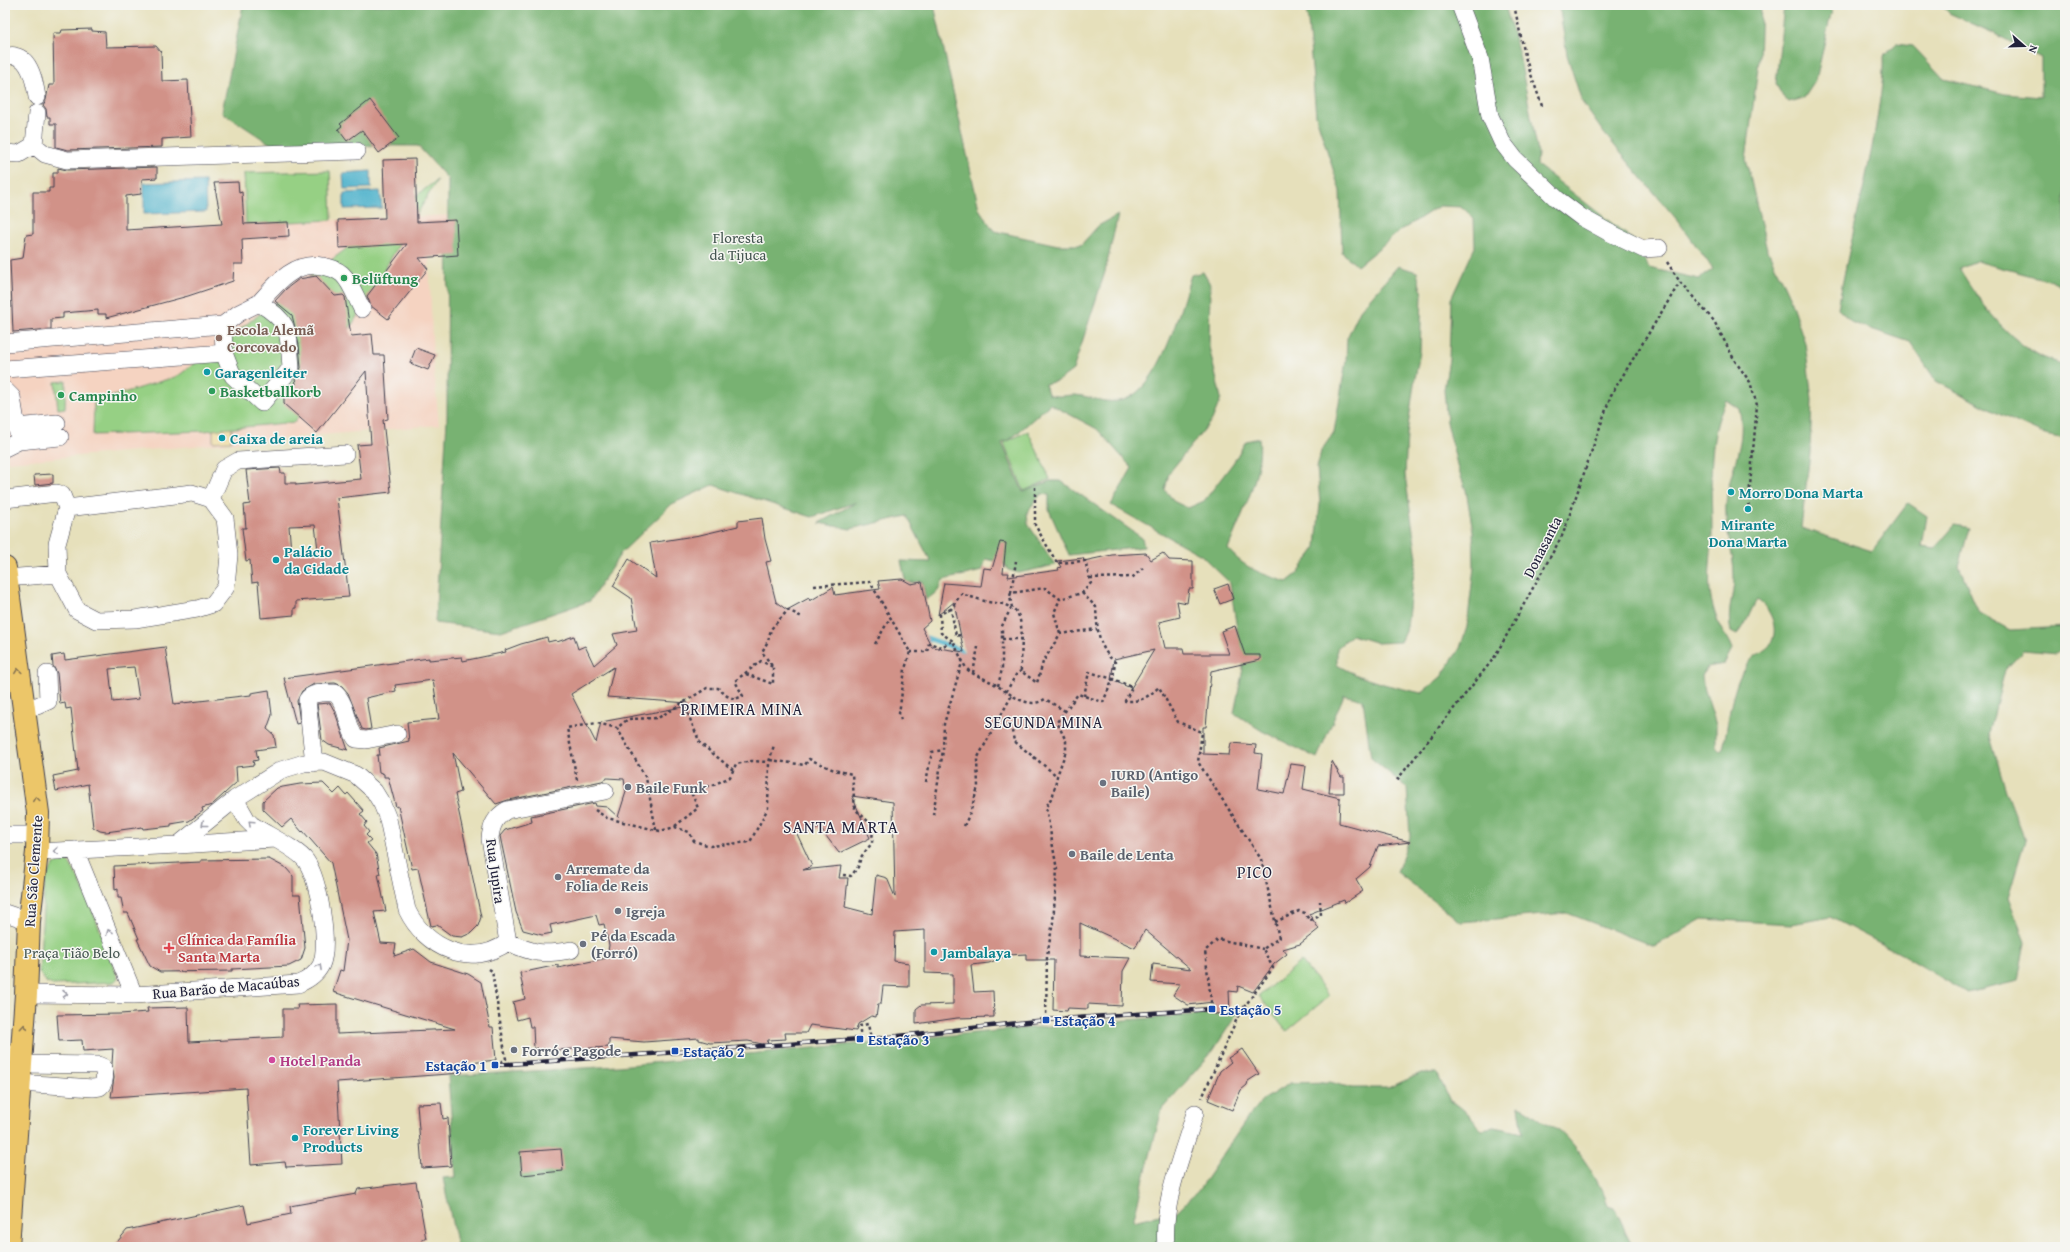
<svg xmlns="http://www.w3.org/2000/svg" width="2070" height="1252" font-family="'Gentium Book Plus',serif">
<rect width="100%" height="100%" fill="#f6f6f2"/>
<filter id="ink" filterUnits="userSpaceOnUse"><feTurbulence type="fractalNoise" baseFrequency=".025" numOctaves="2"/><feDisplacementMap in="SourceGraphic" scale="8" xChannelSelector="R" yChannelSelector="G"/><feConvolveMatrix kernelMatrix="1 2 1 2 8 2 1 2 1" color-interpolation-filters="sRGB"/></filter>
<filter id="wash" filterUnits="userSpaceOnUse"><feTurbulence type="fractalNoise" baseFrequency=".012" numOctaves="4" result="noise"/><feDisplacementMap in="SourceGraphic" scale="16" xChannelSelector="R" yChannelSelector="G"/><feGaussianBlur stdDeviation="0.9" result="paint"/><feColorMatrix in="noise" values="0 0 0 0 0 0 0 0 0 0 0 0 0 0 0 0 0 1.4 0 .05"/><feComposite in="paint" operator="in"/></filter>
<g filter="url(#wash)">
<rect width="100%" height="100%" fill="#e6e0bb"/>
<path fill="#f5d3c1" d="M455 215 429 257 433 361 439 425 8 462 5 443V322L106 318 188 296 191 225 243 224Z"/>
<path fill="#96d084" stroke="#5c7960" d="M330 171 332 220 246 224 244 173Z
M437 180 295 422 204 431 93 435 94 402 178 376Z
M66 381 65 408 58 409 55 382Z
M1028 431 1050 479 1024 491 1004 443Z
M65 859C77 864 111 960 118 978L114 982 53 985 46 982 39 972 45 879 53 866Z
M1301 961 1329 996 1287 1031 1259 996Z"/>
<path fill="#78b272" stroke="#4d6a56" fill-rule="evenodd" d="M243 5H934L979 209 994 231 1058 245H1081L1098 226 1118 215 1105 272 1073 370 1058 381 1045 384 1048 394C1058 398 1064 395 1075 395 1091 396 1106 405 1123 400 1161 389 1180 309 1191 275L1203 272 1210 284 1209 347 1221 398 1212 420 1169 473 1165 490 1175 502 1188 508 1204 501 1233 463 1246 441 1259 438C1264 473 1240 517 1228 549 1245 569 1262 574 1287 582L1297 574 1316 547 1320 503 1317 468 1321 451 1334 432 1346 361 1347 338 1360 310 1398 266 1417 272 1422 295 1420 352 1414 384 1407 434 1405 475 1417 558 1411 590 1407 627 1400 642 1378 643 1352 635 1337 648V665C1364 681 1391 686 1421 693L1441 677 1460 648 1467 627 1474 567 1473 531 1466 490 1458 469 1447 422 1444 390 1449 359 1451 299 1475 247 1474 218 1462 207 1439 206 1400 231 1357 266 1342 252 1340 191 1316 116 1308 21 1305 5H1502L1506 9 1519 54 1538 153 1537 165 1636 242 1649 268 1699 279 1713 269 1678 221 1603 132 1582 102 1567 55 1559 5H1761L1759 60 1746 159 1766 246 1790 299 1805 343 1812 399 1810 453 1801 528 1872 551 1908 503 1927 516 1922 547 1934 549 1955 525 1969 528 1959 566 1979 613 2010 630 2065 627V648L2056 654 2023 651 2005 670 1989 733 2006 791 2025 840 2008 897 2025 942 2018 981 1967 993 1903 955 1830 917 1792 924 1702 919 1654 946 1567 913 1461 922 1397 872 1410 837 1407 788 1371 758 1363 700 1344 695 1317 758 1262 731 1234 713 1243 669 1230 583 1201 555 1111 505 1132 468 1097 429 1050 404 1012 438 1002 443 1023 492 1050 481H1061L1142 538 1144 547 1069 555 1049 510V495L1041 494 1027 512 1028 524 1055 565 1019 573 1008 570 1004 563 986 559 982 571 943 580 938 591 926 600 922 581 906 583 901 561 931 562 907 516 850 529 819 523 857 502 812 517 713 485 672 504 621 553 590 601 501 631 435 623 447 420 448 179 418 146 272 145 222 112ZM1726 400 1739 409C1747 439 1732 466 1727 495 1722 526 1734 549 1734 577 1734 598 1726 610 1731 632L1737 635C1747 625 1749 612 1757 600 1771 608 1780 630 1770 645 1766 650 1758 654 1753 658 1744 666 1738 679 1735 690 1729 709 1727 730 1723 749L1720 751 1716 747V725L1703 684 1702 675 1707 667 1724 664 1732 649C1729 640 1723 633 1719 625 1716 617 1713 607 1711 599 1707 577 1712 554 1712 532 1712 488 1706 441 1726 400Z
M1784 5H1833L1816 80 1804 98 1789 102 1783 97 1776 84Z
M1941 5H2065V288L2051 281 1976 261 1959 268C1979 301 2003 334 2036 354 2045 359 2056 362 2065 365V439L2045 435 2001 415 1936 381 1910 342 1853 323 1838 309C1848 245 1867 183 1877 119 1880 98 1884 77 1883 56L1896 44 1913 46 1944 79 2005 94 2041 97V58L2004 38 1949 13Z
M1238 1012 1213 1051 1162 1109 1133 1221 1177 1211 1198 1191 1249 1116 1263 1100 1290 1083 1330 1082 1352 1088H1388L1422 1073H1437L1450 1101C1463 1106 1471 1119 1482 1129L1494 1127 1523 1133 1519 1106C1528 1110 1534 1115 1542 1121 1547 1124 1554 1126 1558 1130 1579 1148 1600 1182 1608 1206L1614 1208 1633 1247H457L443 1178 456 1177 448 1076 618 1066 1050 1026 1204 1014H1227Z"/>
<path fill="#eeda9e" stroke="#887e6c" d="M232 428 231 441 213 442V430Z"/>
<path fill="#4cb1cb" stroke="#376a83" d="M371 171V188L344 189 343 173Z
M205 181 206 212 144 214V183Z
M380 191 382 208 344 209V193Z"/>
<g fill="none" stroke-linecap="round" stroke-linejoin="round">
<path stroke="#4cb1cb" stroke-width="5" d="M927 638 958 649 965 656"/>
</g>
<g id="blocks">
<path fill="#d19288" fill-rule="evenodd" d="M92 29V31L105 32 106 47 156 46 161 52 162 81 188 80 191 137 162 139V147L68 150 56 147V124H50V117H47L46 109 43 105 46 100 49 85H54L53 33H61L62 30Z
M370 100 399 138 379 153 362 130 347 141 338 129 342 126 340 124Z
M415 159 417 222 456 220 458 255 419 258 428 269 388 319 371 306 367 296 407 244 339 248 338 220 385 218 383 160Z
M157 167V178L142 179 141 194 126 196V230L222 224 214 183 238 182 239 193 242 192 244 224 288 222 289 236 242 239 243 264H234L233 281 188 296 106 318V314H98V310L63 313V318L51 319V329L13 332 10 260 23 258 26 235 33 234V192H49V188H53V173H58V168L67 170Z
M316 276 335 296 343 295 345 297 351 336 372 334 374 355H384L388 419 383 420 391 492 337 498 349 597 296 601V608H294V615L261 618 258 582 252 583 250 560 246 561 242 528H246L244 505 250 504 246 470 280 468 281 473H285V483H296V485L361 479 357 445 371 444 366 371 317 433 284 404V398L296 384 295 378 301 368 299 345 292 315 275 301 286 289 299 279ZM315 525 318 550 291 552 289 526Z
M416 348 435 355 428 370 410 363Z
M53 474V483L35 485 34 475Z
M762 518 765 539 771 561 766 562 776 602 787 610 809 598 810 601 833 587 835 595 880 589 878 581 902 579 911 584 922 582 930 621 922 628 932 647 964 652 954 602 938 615 944 583 981 586 984 568 992 569 1000 542 1006 543 1003 573H1009L1008 577 1059 570 1058 568 1061 567 1057 561 1083 558 1084 561 1112 555 1146 553 1151 560 1163 553 1169 560 1193 561V589H1189L1187 603 1177 601 1180 617 1159 622 1165 648H1183L1184 654H1229L1221 631 1235 626 1245 655H1260V660L1211 671 1206 727H1203V754L1229 755 1231 743 1256 745 1255 753 1262 754 1258 789 1284 794 1291 764 1306 766 1303 789 1340 798 1339 823 1410 842 1378 846 1370 867 1356 879 1363 891 1345 903 1344 900 1309 914 1319 929 1300 944 1283 949 1287 954 1274 964 1253 992 1238 986 1237 992 1229 991 1230 1013 1214 1014 1213 1002 1188 1005 1173 995 1180 984 1151 982 1153 964 1191 969 1145 930 1135 948 1080 923V956L1130 958 1123 971 1122 1006 1088 1004V1009L1068 1008 1067 1011 1053 1010 1054 960H1026V954L1008 955 989 963 971 965 974 992 993 991 994 1017 957 1018 916 1024V1009L921 1005 953 1004V974L925 973V930L895 932 894 961 909 963V987L883 986 881 1004H878L876 1017 871 1016 858 1024 856 1031 810 1025 806 1033H785L786 1039 768 1040 767 1045 748 1041 710 1043 699 1040V1038L644 1042 609 1039V1047L538 1051V1048L534 1049 533 1027H530L528 1017 517 1020 513 1002 525 999 520 973 558 965V968L607 958 609 945 604 924 599 925 596 915 550 925 552 933 542 935 523 930 516 912 500 836 505 830 532 822 531 816 595 803 596 806 607 807 618 817 626 792 624 779 607 778 602 781 508 800 496 804 453 753 461 792 455 794 481 917 478 926 471 933 462 937 452 936 437 925 431 926 418 868 412 869 398 806 396 807 388 777H384V774L379 772 377 755H380L379 748 409 741 407 722 439 719 433 680 395 685 396 691 366 698 371 729 366 730 362 729 348 693 342 686 335 683 314 684 302 691 297 701 300 723 296 724 284 678 429 658V660L462 657 463 661 506 652 505 650 521 644 547 637 548 642 556 640 557 642 574 636 578 649 585 646 594 665 617 645 613 634 637 630 631 598 613 586 629 559 656 578 650 543 700 535 738 526V521ZM1154 650 1131 688 1111 680 1114 659ZM614 667 607 697 688 703V706L601 722 596 743 571 694ZM852 796 893 802 895 897 887 878 876 875 872 914 845 907 848 878H839L841 866 803 870 812 866 797 834 820 828 839 853 870 838Z
M1228 584 1233 599 1220 604 1214 589Z
M165 647 174 704 251 695V693L269 690 272 715 267 729 274 735 276 747 256 750 258 760 253 761 254 765 236 767 237 782 212 805 202 808 203 811 189 821 171 824V826L143 829 142 827 106 832 100 831 93 827 88 784 56 791 53 776 78 771 71 708 66 709 65 703 60 704 57 673 53 666 52 656 64 654 65 660ZM134 667 139 699 113 702 109 669Z
M330 703 335 712 348 750 329 745 322 740 317 704Z
M1332 761 1341 777H1344V793H1329Z
M323 783 334 794 340 788 346 795 348 793 364 811 360 814 367 822 364 826 369 832 366 835 371 840 367 843 376 854 380 874H378L386 911 374 912 381 943 396 944 394 956 414 949 431 962 468 974 481 982 490 1027H493L496 1060 461 1064 462 1073 337 1082 342 1164 286 1167 285 1162 251 1165 246 1088 111 1097 114 1078 112 1064 113 1049 83 1051 82 1040 59 1041 57 1015 120 1014 148 1012 147 1008 188 1007 189 1042 283 1037V1009H298L297 1005 337 1004V1034L455 1029 333 992 340 970 343 971 347 940 331 863 303 831 302 832 291 819 282 827 263 809V801L277 788 300 784Z
M269 859 286 868 293 876V895H300L305 948 301 960 289 966 232 969V971L160 972 150 966 137 939H139L128 913H124L121 898H118V889L115 890 114 866 201 862V860Z
M1242 1049 1259 1074 1248 1081 1247 1085 1241 1090 1232 1110 1208 1100 1220 1071 1231 1062 1228 1058Z
M441 1103 443 1119 448 1118 451 1166 422 1168 417 1104Z
M561 1149 563 1171 522 1175 520 1152Z
M416 1182 426 1239H422L424 1247H113L127 1230 244 1205 248 1223 291 1214 290 1206 356 1194 358 1189Z"/>
</g>
</g>
<g filter="url(#ink)">
<use href="#blocks" fill-opacity="0" stroke="#3f3e4e" stroke-width="1"/>
<g fill="none" stroke-linecap="round" stroke-linejoin="round">
<g stroke="#3f3e4e" stroke-width="18">
<path id="minor" d="M1460 5 1480 58 1490 116 1502 142 1515 159 1557 199 1581 217 1608 232 1643 249 1659 248
M5 57C8 56 12 55 15 56 31 59 35 84 37 97
M34 145 45 154 67 160 357 151
M5 153 19 154 34 145 37 113
M259 303C276 284 294 261 322 266 329 267 336 269 342 274 351 282 356 298 362 309
M223 325 239 313 259 303C292 323 288 332 291 368L262 403 233 376 224 353
M5 343 223 325 224 353 5 369
M5 390 12 397 19 441 5 448
M17 427 57 423
M19 441 60 437
M192 493 211 499 225 518 229 555 226 587 213 604 197 609 135 619 96 620 77 610 58 574 57 544 67 508Z
M5 499 57 493 62 495 67 508
M211 499 224 469 238 461 345 454
M6 578 58 574
M23 706H37L48 701 47 674
M314 763 307 700C312 691 326 693 335 693 348 705 346 725 356 739L366 740 397 734
M5 835H38
M178 845 275 839
M75 850 134 995
M37 852 178 845 235 799 281 770 304 763 324 762 356 775 374 791 382 804 388 819 407 910C425 948 471 969 508 942
M5 913 29 921
M508 942 490 839C491 826 495 817 507 810L605 791
M508 942C534 954 543 955 571 950
M26 994 134 995 298 984C308 980 316 975 321 965 330 945 319 879 306 861 298 849 265 834 252 825L247 820 235 799
M5 1054H21
M19 1083 93 1088 100 1087C106 1081 105 1075 103 1067L98 1065 21 1064
M1166 1247C1162 1201 1182 1157 1195 1113"/>
</g>
<g stroke="#3f3e4e" stroke-width="24">
<path id="major" d="M5 568 38 813 37 852 29 921 26 994 8 1247"/>
</g>
<path stroke="#3f3e4e" stroke-width="2.5" stroke-dasharray="3 3" stroke-linecap="butt" d="M1514 5 1526 60 1542 106
M1667 262 1680 282 1714 321 1735 361 1750 382 1757 405 1748 509
M1035 487V525L1057 563 1085 561 1091 583 1082 593 1060 599 1045 588 1011 593 1010 596 1012 608C1027 615 1020 656 1021 671L1037 683 1043 662 1060 634 1054 613 1060 599
M1090 578 1133 577 1143 568
M814 586 870 582 910 652
M1011 593 1016 561
M1082 593 1096 607C1097 628 1098 648 1115 662L1113 679 1089 672 1084 696
M951 609 940 614 941 633 953 641
M1060 634 1097 629
M960 635 956 636 951 609 961 594 988 602 1004 604 1011 608
M1002 639H1021
M875 644 890 618
M910 652H927L929 643 941 647 953 641C956 647 964 666 967 669 973 675 982 677 989 681 1006 689 1026 712 1045 699L1065 711
M973 673 978 647
M746 674 773 684V667L762 652 768 641 771 629 788 610 802 617
M998 686 1002 669V626L1011 608
M1006 692 1017 673 1021 671
M683 702 700 743 733 770
M999 718 1012 731 1014 741 1057 776
M901 720 899 714 905 669 910 652
M770 760 805 765 809 759 834 770 852 774 855 809 873 826 872 843 861 857 858 867 851 876 843 875
M577 780 567 728 597 723 617 728
M1397 780 1494 658 1563 534 1611 395 1680 282
M926 782 932 752 943 750
M595 810 607 818 660 831 675 827 689 832 694 841 710 846 750 842 768 808 769 762 774 745
M933 815 943 750 944 724 963 659
M675 826 698 808 690 790 713 785 730 777 736 764 752 761 768 762
M964 826 970 813 978 787 977 759 1012 695
M656 830 646 778 617 728 628 719 658 718 707 688H718L727 696 735 699 743 696 735 681 761 661 773 667
M1275 922 1299 911 1305 913 1309 920 1314 919 1321 915 1320 901
M489 969 492 971 506 1059 495 1065
M1212 1009 1205 951 1218 939 1263 949
M1046 1020 1047 956 1053 922 1057 870 1046 807 1053 795 1057 776 1066 751V741L1057 722 1078 694 1103 702 1113 679 1132 687 1125 701C1141 702 1148 697 1159 687L1178 722 1202 732 1198 762 1261 859 1279 938 1263 949 1273 968 1239 1014 1202 1098
M860 1039V1026L868 1024 871 1039"/>
<use href="#minor" stroke="#fff" stroke-width="17"/>
<use href="#major" stroke="#ecc669" stroke-width="22"/>
<g stroke="#22223b" stroke-width="4.5">
<path id="rail" d="M871 1039 1046 1020 1212 1009
M495 1065 860 1039"/>
</g>
<use href="#rail" stroke="#f6f6f2" stroke-width="3" stroke-dasharray="9" stroke-linecap="butt"/>
</g>
<defs><path id="oneway-chevron" d="M-2-3.5L2.5 0L-2 3.5" fill="none" stroke-width="1.6" stroke-linecap="round" stroke-linejoin="round"/></defs>
<g stroke="#877452">
<use href="#oneway-chevron" transform="translate(18 671) rotate(-98)"/>
<use href="#oneway-chevron" transform="translate(36 799) rotate(-98)"/>
<use href="#oneway-chevron" transform="translate(24 1027) rotate(-85)"/>
</g>
<g stroke="#9c9ca7">
<use href="#oneway-chevron" transform="translate(251 823) rotate(-137)"/>
<use href="#oneway-chevron" transform="translate(204 824) rotate(141)"/>
<use href="#oneway-chevron" transform="translate(56 851) rotate(176)"/>
<use href="#oneway-chevron" transform="translate(109 932) rotate(-112)"/>
<use href="#oneway-chevron" transform="translate(319 967) rotate(-61)"/>
<use href="#oneway-chevron" transform="translate(65 994)"/>
</g>
</g>
<g fill="#2e9e5b" stroke="#f6f6f2" stroke-width="1.5">
<circle cx="344" cy="278" r="4"/>
<circle cx="212" cy="391" r="4"/>
<circle cx="61" cy="395" r="4"/>
</g>
<circle fill="#8d6e63" stroke="#f6f6f2" stroke-width="1.5" cx="219" cy="338" r="4"/>
<g fill="#0f9aa8" stroke="#f6f6f2" stroke-width="1.5">
<circle cx="207" cy="372" r="4"/>
<circle cx="222" cy="438" r="4"/>
<circle cx="1731" cy="492" r="4"/>
<circle cx="1748" cy="509" r="4"/>
<circle cx="276" cy="560" r="4"/>
<circle cx="934" cy="952" r="4"/>
<circle cx="295" cy="1138" r="4"/>
</g>
<g fill="#6b7280" stroke="#f6f6f2" stroke-width="1.5">
<circle cx="1103" cy="783" r="4"/>
<circle cx="628" cy="787" r="4"/>
<circle cx="1072" cy="854" r="4"/>
<circle cx="558" cy="877" r="4"/>
<circle cx="618" cy="911" r="4"/>
<circle cx="583" cy="944" r="4"/>
<circle cx="514" cy="1050" r="4"/>
</g>
<path fill="#e0444e" stroke="#f6f6f2" stroke-width="1.5" d="M167 942h4v4h4v4h-4v4h-4v-4h-4v-4h4z"/>
<g fill="#1a4fb4" stroke="#f6f6f2" stroke-width="1.5">
<rect x="1208" y="1005" width="8" height="8" rx="2"/>
<rect x="1042" y="1016" width="8" height="8" rx="2"/>
<rect x="856" y="1035" width="8" height="8" rx="2"/>
<rect x="671" y="1047" width="8" height="8" rx="2"/>
<rect x="491" y="1061" width="8" height="8" rx="2"/>
</g>
<circle fill="#d1479c" stroke="#f6f6f2" stroke-width="1.5" cx="272" cy="1060" r="4"/>
<g text-anchor="middle" dominant-baseline="central" stroke-width="3" stroke-linejoin="round" paint-order="stroke">
<g font-size="15" fill="#455651" stroke="#f6f6f2">
<text x="738" y="237">Floresta<tspan x="738" dy="17">da Tijuca</tspan></text>
<text x="72" y="952">Praça Tião Belo</text>
</g>
<g font-size="15" font-weight="bold" fill="#27864d" stroke="#f6f6f2" text-anchor="start">
<text x="352" y="278">Belüftung</text>
<text x="220" y="391">Basketballkorb</text>
<text x="69" y="395">Campinho</text>
</g>
<g font-size="15" font-weight="bold" fill="#785e54" stroke="#f6f6f2" text-anchor="start">
<text x="227" y="329">Escola Alemã<tspan x="227" dy="17">Corcovado</tspan></text>
</g>
<g font-size="15" font-weight="bold" fill="#0d838f" stroke="#f6f6f2" text-anchor="start">
<text x="215" y="372">Garagenleiter</text>
<text x="230" y="438">Caixa de areia</text>
<text x="1739" y="492">Morro Dona Marta</text>
<text x="1748" y="524" text-anchor="middle">Mirante<tspan x="1748" dy="17">Dona Marta</tspan></text>
<text x="284" y="551">Palácio<tspan x="284" dy="17">da Cidade</tspan></text>
<text x="942" y="952">Jambalaya</text>
<text x="303" y="1129">Forever Living<tspan x="303" dy="17">Products</tspan></text>
</g>
<g font-size="15" fill="#22223b" stroke="#f6f6f2">
<text transform="translate(1542 547) rotate(-63)">Donasanta</text>
<text transform="translate(33 871) rotate(-86)">Rua São Clemente</text>
<text transform="translate(496 871) rotate(82)">Rua Jupira</text>
<text transform="translate(226 987) rotate(-5)">Rua Barão de Macaúbas</text>
</g>
<g font-size="15" font-weight="bold" fill="#5b616d" stroke="#f6f6f2" text-anchor="start">
<text x="1111" y="774">IURD (Antigo<tspan x="1111" dy="17">Baile)</tspan></text>
<text x="636" y="787">Baile Funk</text>
<text x="1080" y="854">Baile de Lenta</text>
<text x="566" y="868">Arremate da<tspan x="566" dy="17">Folia de Reis</tspan></text>
<text x="626" y="911">Igreja</text>
<text x="591" y="935">Pé da Escada<tspan x="591" dy="17">(Forró)</tspan></text>
<text x="522" y="1050">Forró e Pagode</text>
</g>
<g font-size="15" font-weight="bold" fill="#be3a42" stroke="#f6f6f2" text-anchor="start">
<text x="178" y="939">Clínica da Família<tspan x="178" dy="17">Santa Marta</tspan></text>
</g>
<g font-size="15" font-weight="bold" fill="#164399" stroke="#f6f6f2" text-anchor="start">
<text x="1220" y="1009">Estação 5</text>
<text x="1054" y="1020">Estação 4</text>
<text x="868" y="1039">Estação 3</text>
<text x="683" y="1051">Estação 2</text>
<text x="487" y="1065" text-anchor="end">Estação 1</text>
</g>
<g font-size="15" font-weight="bold" fill="#b23c85" stroke="#f6f6f2" text-anchor="start">
<text x="280" y="1060">Hotel Panda</text>
</g>
<g font-size="16" letter-spacing="1" fill="#22223b" stroke="#f6f6f2">
<text x="742" y="709">PRIMEIRA MINA</text>
<text x="1044" y="722">SEGUNDA MINA</text>
<text x="1255" y="872">PICO</text>
</g>
<g font-size="17" letter-spacing="1" fill="#22223b" stroke="#f6f6f2">
<text x="841" y="826">SANTA MARTA</text>
</g>
</g>
<rect width="2070" height="1252" fill="none" stroke="#f6f6f2" stroke-width="20"/>
<g transform="translate(2024 46) rotate(110)" stroke="#f6f6f2" stroke-width="3" paint-order="stroke">
<path d="M0-3L7 15L0 10L-7 15Z" fill="#22223b"/>
<text y="-6" font-size="11" font-weight="bold" text-anchor="middle" fill="#22223b">N</text>
</g>
</svg>
